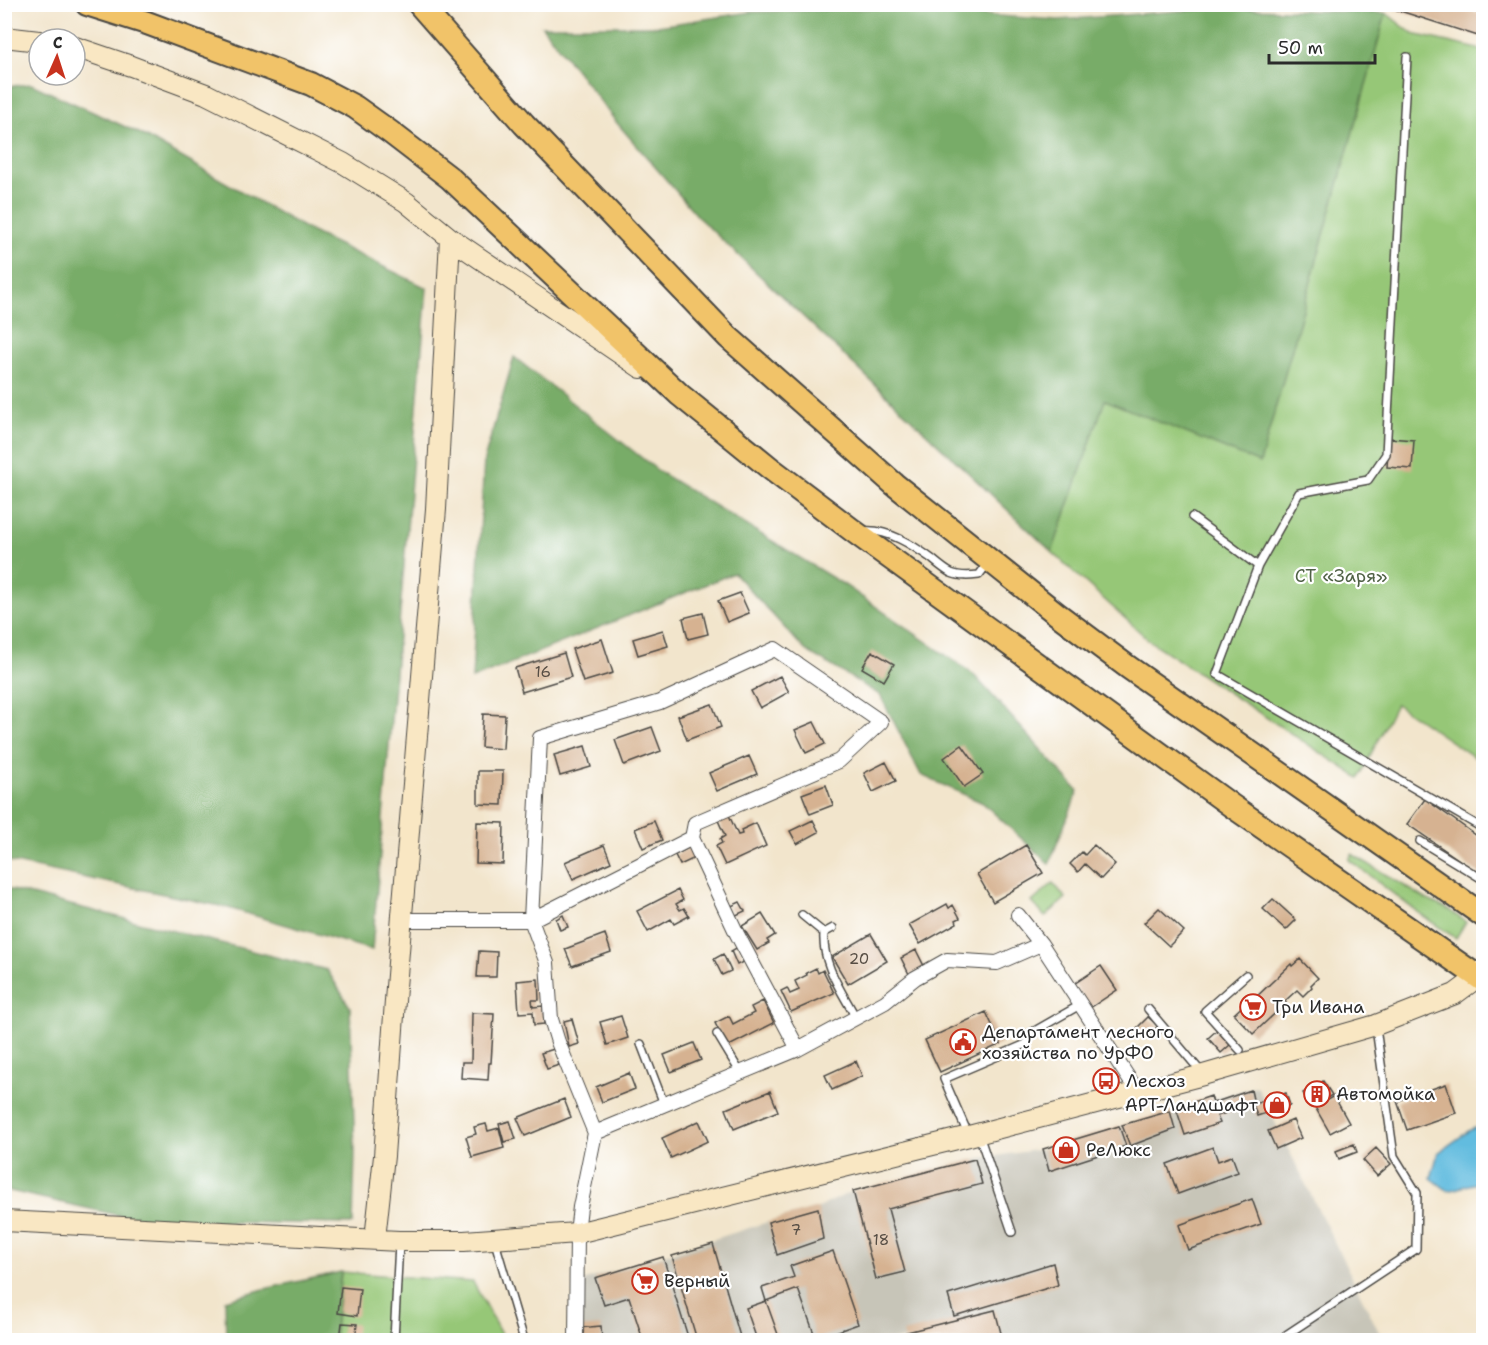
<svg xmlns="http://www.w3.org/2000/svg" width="1488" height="1345" font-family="'Shantell Sans',sans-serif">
<rect width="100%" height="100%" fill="#fff"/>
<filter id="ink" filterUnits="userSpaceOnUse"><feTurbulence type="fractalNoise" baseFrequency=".0167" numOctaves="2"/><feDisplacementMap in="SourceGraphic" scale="12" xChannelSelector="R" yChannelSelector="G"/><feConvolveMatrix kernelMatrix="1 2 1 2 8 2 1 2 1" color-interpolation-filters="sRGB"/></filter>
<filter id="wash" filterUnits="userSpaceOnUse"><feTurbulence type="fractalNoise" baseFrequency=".008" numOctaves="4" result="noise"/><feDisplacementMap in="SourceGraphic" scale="24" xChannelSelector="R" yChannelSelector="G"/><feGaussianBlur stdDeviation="1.35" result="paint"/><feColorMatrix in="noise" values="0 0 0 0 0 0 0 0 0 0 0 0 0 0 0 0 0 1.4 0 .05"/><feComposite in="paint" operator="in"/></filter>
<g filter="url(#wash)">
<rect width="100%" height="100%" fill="#f2e5cc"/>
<path fill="#c7c5b8" d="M1257 1086 1382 1338 1381 1340H579V1282L768 1222 818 1208 853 1191 975 1159 1043 1149Z"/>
<path fill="#96c777" stroke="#607951" stroke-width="1.5" d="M1386 13 1413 34 1483 50V763L1396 704 1359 778 1151 642 1052 552 1105 399 1260 463Z
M1352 854 1426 899 1449 910 1466 922 1456 938C1418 915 1384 886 1349 860Z
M1053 883 1066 898 1045 917 1032 902Z
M341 1272 473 1282 504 1340H334Z"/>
<path fill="#78ac68" stroke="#526c4a" stroke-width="1.5" d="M884 8 1058 20 1218 8 1386 13 1260 463 1105 400 1052 552 701 220 617 123 542 26H658L751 12Z
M31 84 141 134 312 232 427 288 372 950 225 907 5 861 4 87Z
M514 357 661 473 846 586 973 674 1078 791 1049 864 983 803 921 775 880 695 805 650 734 573 472 679 484 460Z
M4 888 327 970 350 1007 355 1152 353 1224 144 1221 5 1190Z
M341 1272 334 1340H226L225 1300 264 1289Z"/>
<path fill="#62bcdf" stroke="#467485" stroke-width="1.5" d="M1483 1125V1180L1480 1182 1448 1191 1431 1178 1438 1153 1470 1130Z"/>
<g id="blocks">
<path fill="#d6b291" d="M1396 4H1451L1484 15V38L1394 9Z
M1389 438 1414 440 1412 469 1387 467Z
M740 593 749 613 727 622 718 601Z
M703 613 708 634 688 639 683 618Z
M663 630 668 646 638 655 633 639Z
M602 639 613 673 583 682 572 649Z
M872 651 894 664 884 681 862 668Z
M564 653 571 677 522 692 515 668Z
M780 676 789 692 760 708 751 691Z
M712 704 721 727 687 740 678 716Z
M483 714 505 715 503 749 481 747Z
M814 722 825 744 806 753 795 730Z
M652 727 661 751 624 765 615 740Z
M962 745 983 774 964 787 944 758Z
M585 746 591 767 560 776 554 755Z
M749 756 757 774 717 791 709 773Z
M886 762 896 781 873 792 864 773Z
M478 771H503L502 805 478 804Z
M826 785 833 805 810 814 802 794Z
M1425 799 1484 841V873L1480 874 1407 824Z
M728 813 738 835 742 834 741 830 756 823 766 846 725 865 716 846 722 843 720 839 725 836 717 818Z
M813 820 819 832 797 844 790 831Z
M654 821 662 840 643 848 635 829Z
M477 822 504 823 503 864 476 863Z
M604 845 611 862 573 879 565 862Z
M1026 845 1043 873 993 902 977 874Z
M1094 845 1115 864 1101 879 1085 864 1078 872 1070 864 1082 852 1085 855Z
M690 847 695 858 680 865 675 855Z
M678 890 683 900 676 904 680 910 684 908 689 916 674 924 671 919 648 932 637 911Z
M1273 899 1296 920 1286 930 1263 909Z
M740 902 745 911 734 916 729 907Z
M947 904 949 908 953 905 960 918 956 920 957 923 920 944 909 925Z
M1159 908 1184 931 1169 946 1144 923Z
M762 914 775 935 767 940 769 943 757 950 742 926Z
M563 915 568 927 560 930 556 919Z
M605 934 611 952 572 966 565 949Z
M871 934 887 961 848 984 832 957Z
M738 947 745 961 737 965 731 951Z
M916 950 925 968 910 976 901 958Z
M479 951 497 952 496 977H477Z
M723 954 731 971 722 975 714 959Z
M1300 959 1318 978 1311 985 1312 987 1303 996 1297 990 1285 1001 1286 1003 1253 1034 1234 1014 1250 999 1252 1001 1291 964 1292 966Z
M1101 966 1117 990 1090 1008 1074 984Z
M816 968 818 973 823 970 834 993 791 1012 781 991 787 988 790 994 799 990 795 981 807 975 806 973Z
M538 979 539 1000H532L533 1007 543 1006 544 1024 534 1025 533 1012 519 1013 517 981Z
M763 1001 774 1023 727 1047 715 1023 729 1016 733 1024 754 1013 751 1007Z
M986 1012 1001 1044 940 1072 925 1040Z
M472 1013 494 1014 491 1063H489L488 1080 461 1078 462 1062H471Z
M621 1016 628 1038 607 1045 600 1022Z
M1148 1017 1158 1026 1146 1038 1136 1029Z
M572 1019 579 1044 569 1047 564 1021Z
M1217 1030 1230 1045 1221 1053 1208 1038Z
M694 1043 701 1060 671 1072 664 1055Z
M554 1049 559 1065 547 1069 541 1053Z
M856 1061 862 1076 832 1090 825 1075Z
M629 1073 635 1089 602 1102 596 1087Z
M1323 1081 1332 1095 1311 1107 1303 1093Z
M1446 1084 1456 1113 1407 1130 1397 1101Z
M1251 1090 1254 1104 1286 1093 1290 1105 1257 1116 1253 1104 1217 1116 1220 1123 1185 1135 1176 1108 1211 1096 1213 1103Z
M770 1091 778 1111 734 1129 726 1109Z
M1334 1096 1349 1123 1330 1133 1315 1107Z
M564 1099 571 1117 525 1136 517 1118Z
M1170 1111 1175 1129 1130 1146 1122 1125Z
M1293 1120 1301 1138 1276 1149 1268 1131Z
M510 1121 516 1139 504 1142 499 1124Z
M699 1121 708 1141 671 1158 662 1138Z
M486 1124 488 1131 499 1128 504 1148 472 1157 466 1137 476 1134 474 1127Z
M1119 1126 1126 1146 1049 1171 1043 1149Z
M1354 1144 1357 1152 1339 1159 1336 1151Z
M1213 1147 1218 1161 1232 1156 1238 1172 1178 1194 1167 1164Z
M1376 1148 1391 1164 1377 1176 1363 1160Z
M975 1159 982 1184 888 1209 905 1272 876 1279 853 1191Z
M1252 1199 1261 1224 1188 1250 1179 1225Z
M818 1208 823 1239 777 1255 768 1222Z
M713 1244 741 1340H697L672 1256Z
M833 1251 858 1324 816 1339 798 1289 766 1301 762 1288 794 1277 790 1266Z
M663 1257 689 1340H643L629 1297 604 1305 595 1278Z
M1053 1263 1058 1285 954 1316 948 1295Z
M341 1287 360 1289 357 1316 338 1313Z
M766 1301 780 1340H757L746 1308Z
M995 1310 1002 1337 988 1340H905L903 1333Z
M342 1323 357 1324 355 1340H340Z
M601 1326 602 1340H578L577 1328Z"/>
</g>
</g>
<g filter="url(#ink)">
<use href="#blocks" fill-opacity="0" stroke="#494743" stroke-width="1.5"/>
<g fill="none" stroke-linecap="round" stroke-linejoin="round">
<g stroke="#494743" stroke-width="10">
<path id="lane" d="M1407 57 1386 454 1368 480 1299 493 1258 566 1217 674 1484 829
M1192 517 1258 566
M864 531C887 528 914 546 932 559 938 564 945 570 951 573 960 577 970 576 979 575L988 563
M1420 841 1484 880
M802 915 824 933
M833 928 824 933C822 965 841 990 856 1018
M1148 1009 1202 1073
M717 1034 740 1072
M641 1044 664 1104
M1240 1050 1205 1011 1246 975
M968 1134 944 1079 1026 1044 1031 1033 1080 1005
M979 1135 1012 1232
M495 1242 524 1340
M394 1340 399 1243
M1282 1340 1286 1335 1416 1249 1417 1193 1394 1156 1376 1028"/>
</g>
<g stroke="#494743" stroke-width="16">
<path id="street" d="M692 838 737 934 798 1049
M1018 915 1041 944 1137 1091
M402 920H531L692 838 695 823 839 761 881 722 775 649 660 702 540 738 531 920 547 963 551 1019 558 1042 595 1133 580 1207 577 1233 576 1340
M595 1133 798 1049 885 1002 915 978 947 960 997 963 1041 944"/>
</g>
<g stroke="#494743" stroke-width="22">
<path id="secondary" d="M4 37 39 41
M75 47 131 66 206 94 343 163 406 202 450 238 641 368
M4 1221 399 1241H464L577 1233 969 1136 1203 1075 1376 1025 1455 994 1478 977 1484 969
M375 1239 384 1156 396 987 436 509 450 238"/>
</g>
<g stroke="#494743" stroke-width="26">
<path id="primary" d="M87 4 147 23 311 84 355 107 390 132 450 178 680 395 770 468 856 533 1232 806 1484 981
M419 4 524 124 728 337 894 484 1057 614 1128 667 1484 916"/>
</g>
<use href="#lane" stroke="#fff" stroke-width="7"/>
<use href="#street" stroke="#fff" stroke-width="14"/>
<use href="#secondary" stroke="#f9e7c3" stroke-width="20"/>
<use href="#primary" stroke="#f1c369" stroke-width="22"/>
</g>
</g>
<defs>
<g id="supermarket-ring" transform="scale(1.35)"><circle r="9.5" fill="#fff" stroke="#c8321e" stroke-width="1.5"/><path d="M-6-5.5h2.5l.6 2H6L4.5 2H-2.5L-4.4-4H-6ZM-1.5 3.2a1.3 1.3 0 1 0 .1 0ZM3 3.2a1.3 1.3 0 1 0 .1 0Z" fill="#c8321e"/></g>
<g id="civic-ring" transform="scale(1.35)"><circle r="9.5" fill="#fff" stroke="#c8321e" stroke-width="1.5"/><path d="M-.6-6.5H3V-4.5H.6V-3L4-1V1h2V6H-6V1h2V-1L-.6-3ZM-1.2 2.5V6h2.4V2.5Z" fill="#c8321e"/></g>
<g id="bus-ring" transform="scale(1.35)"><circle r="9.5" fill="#fff" stroke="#c8321e" stroke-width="1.5"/><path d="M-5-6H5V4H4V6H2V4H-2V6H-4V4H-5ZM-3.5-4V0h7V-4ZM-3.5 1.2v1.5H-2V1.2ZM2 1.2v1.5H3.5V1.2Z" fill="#c8321e"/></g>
<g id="building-ring" transform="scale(1.35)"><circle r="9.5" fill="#fff" stroke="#c8321e" stroke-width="1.5"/><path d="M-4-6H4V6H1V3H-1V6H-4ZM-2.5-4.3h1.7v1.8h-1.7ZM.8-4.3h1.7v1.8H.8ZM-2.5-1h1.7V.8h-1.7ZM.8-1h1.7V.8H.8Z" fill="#c8321e"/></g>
<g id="shop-ring" transform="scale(1.35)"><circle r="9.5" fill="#fff" stroke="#c8321e" stroke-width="1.5"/><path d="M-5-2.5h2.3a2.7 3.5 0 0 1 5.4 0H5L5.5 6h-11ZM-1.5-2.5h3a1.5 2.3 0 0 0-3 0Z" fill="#c8321e"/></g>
</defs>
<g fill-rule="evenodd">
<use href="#supermarket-ring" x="1253" y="1007"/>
<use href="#civic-ring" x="963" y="1042"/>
<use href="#bus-ring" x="1106" y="1081"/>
<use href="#building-ring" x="1317" y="1094"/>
<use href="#shop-ring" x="1277" y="1105"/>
<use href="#shop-ring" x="1066" y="1150"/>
<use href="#supermarket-ring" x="645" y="1281"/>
</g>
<g text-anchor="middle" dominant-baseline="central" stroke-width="4.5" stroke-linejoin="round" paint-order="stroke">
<g font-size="15" fill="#564d44">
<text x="543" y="672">16</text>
<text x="859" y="959">20</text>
<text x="796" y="1230">7</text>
<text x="881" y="1240">18</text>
</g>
<g font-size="18" fill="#506246" stroke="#fff">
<text x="1341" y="576">СТ «Заря»</text>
</g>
<g font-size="18" fill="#2b2b2b" stroke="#fff" text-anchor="start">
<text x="1272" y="1007">Три Ивана</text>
<text x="982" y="1032">Департамент лесного<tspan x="982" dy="21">хозяйства по УрФО</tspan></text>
<text x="1126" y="1081">Лесхоз</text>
<text x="1336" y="1094">Автомойка</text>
<text x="1258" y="1105" text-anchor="end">АРТ-Ландшафт</text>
<text x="1086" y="1150">РеЛюкс</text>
<text x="664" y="1281">Верный</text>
</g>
</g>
<rect width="1488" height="1345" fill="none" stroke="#fff" stroke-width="24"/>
<g transform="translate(57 57) rotate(3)"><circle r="28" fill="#ffffff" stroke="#aaaaaa" stroke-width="1.5"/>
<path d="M0-4.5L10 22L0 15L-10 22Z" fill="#c8321e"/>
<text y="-9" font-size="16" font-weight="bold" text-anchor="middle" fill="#2b2b2b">С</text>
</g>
<path d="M1269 54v9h106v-9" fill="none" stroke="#2b2b2b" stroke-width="3"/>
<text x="1278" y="54" font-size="18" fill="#2b2b2b" stroke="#ffffff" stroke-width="4.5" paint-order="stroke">50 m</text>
</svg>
